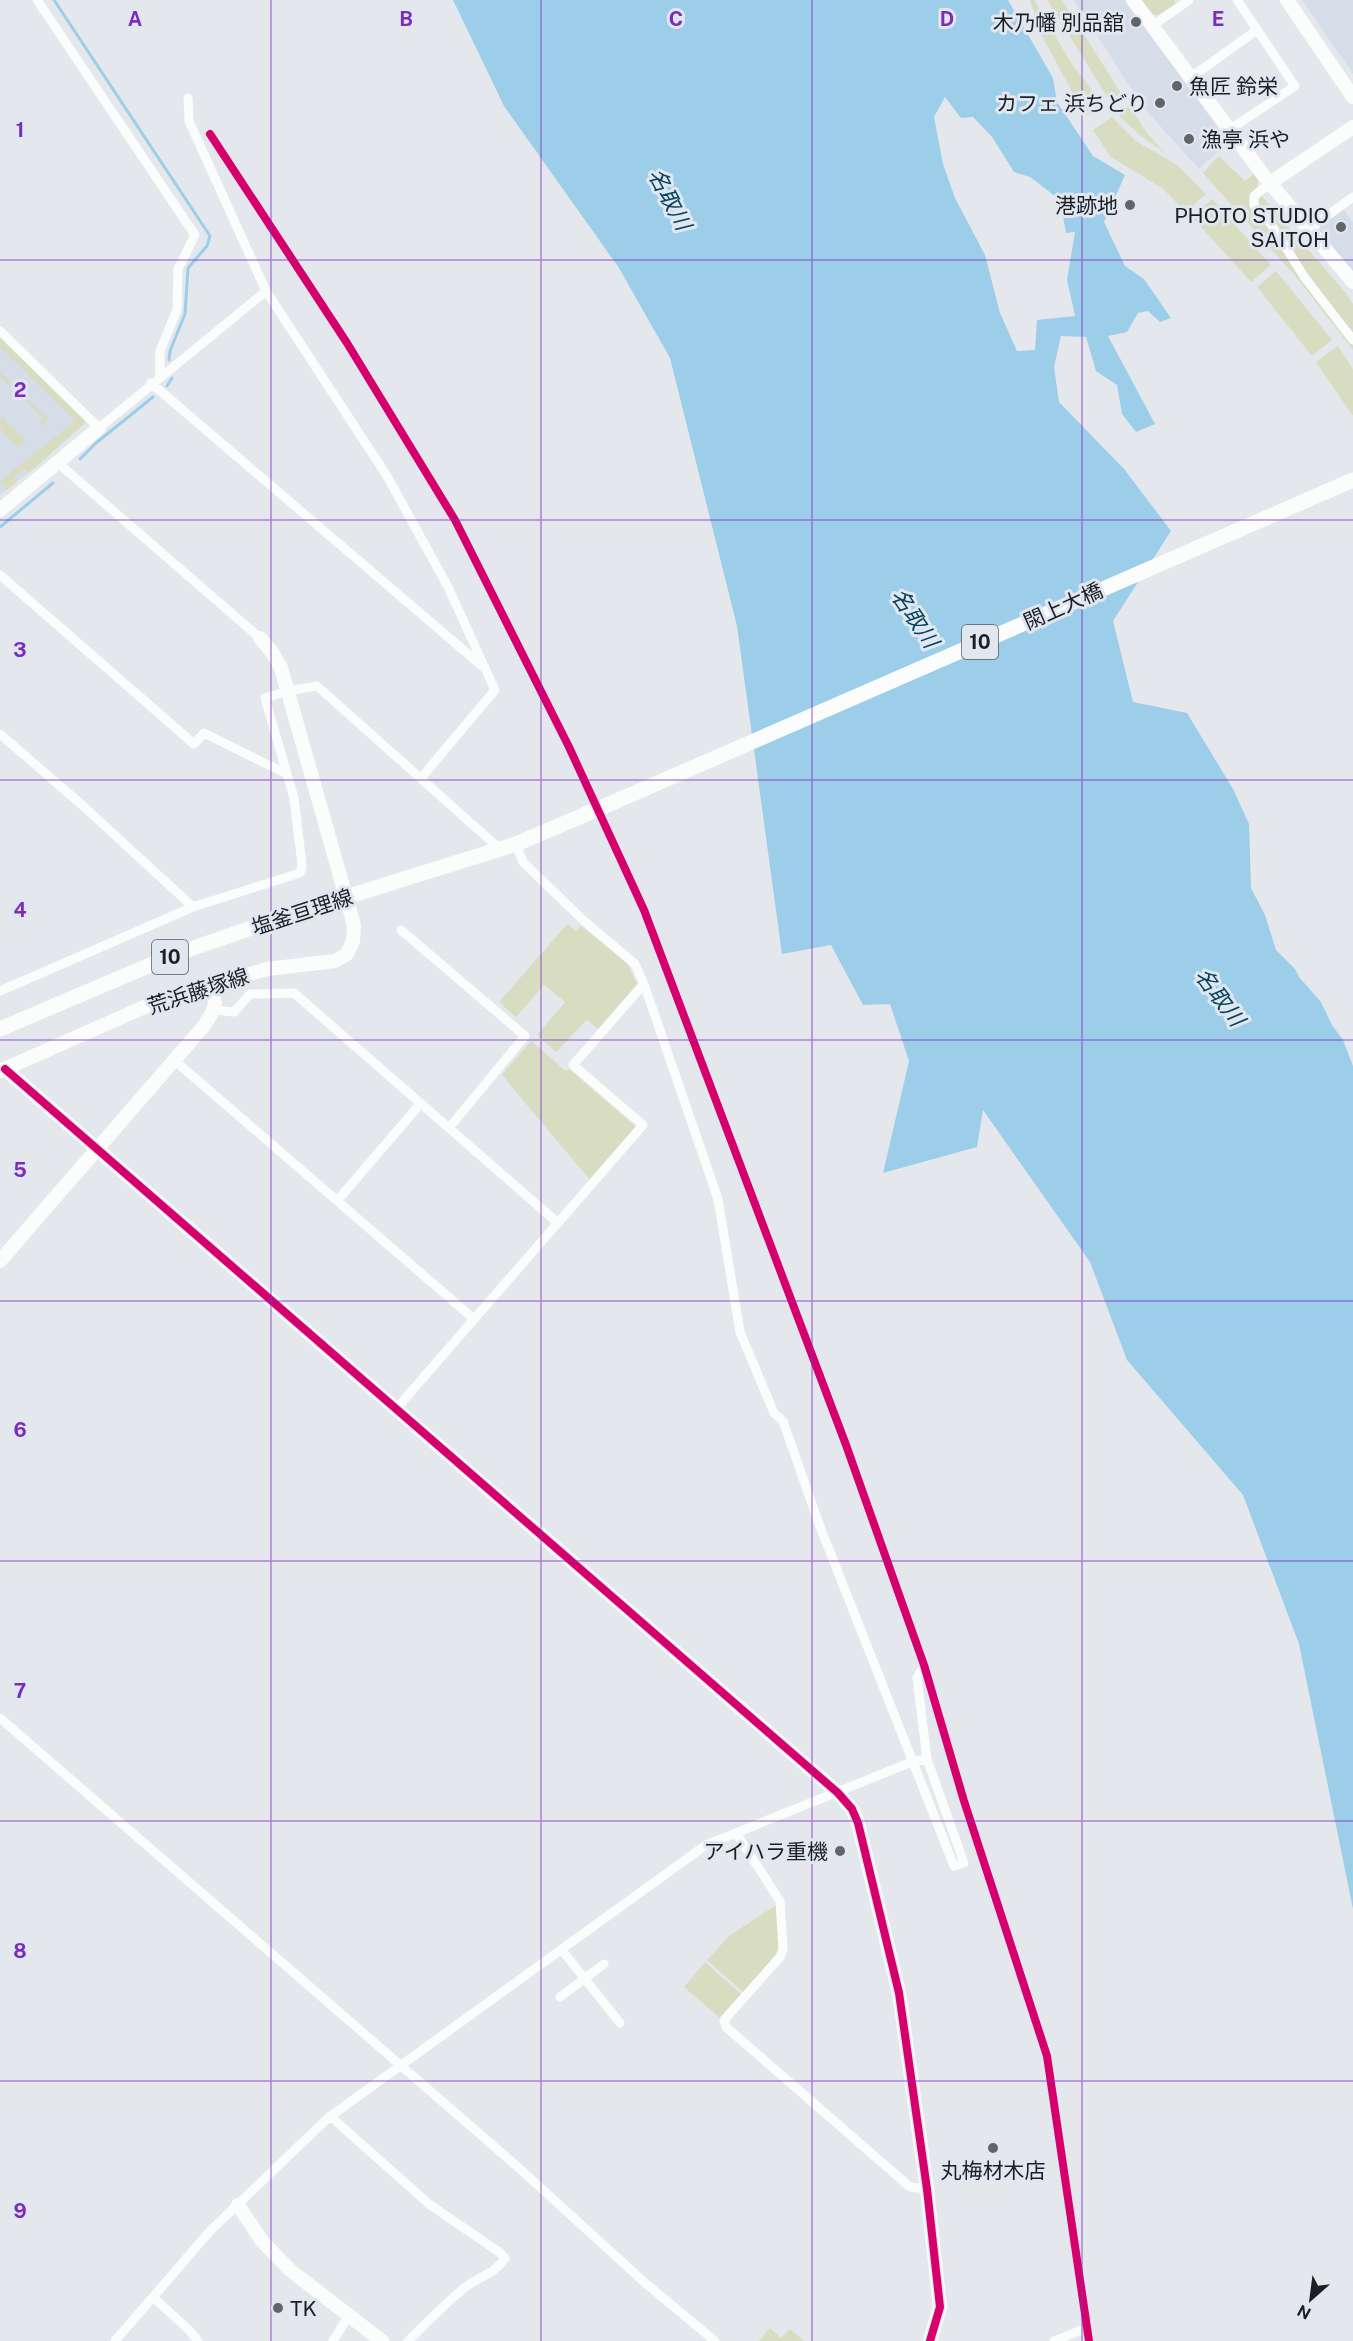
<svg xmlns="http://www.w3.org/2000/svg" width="1353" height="2341" font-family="'Public Sans','Noto Sans JP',sans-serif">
<rect width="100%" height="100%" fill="#e4e8ed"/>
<path fill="#d4dde8" d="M1074 0H1125L1228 142 1199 169 1144 108Z
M1303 0H1353V74L1302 0Z
M1344 210 1353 222V273L1319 233 1321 223Z
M0 336 86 422 38 465 0 495Z"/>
<path fill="#d8ddc2" d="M1030 0H1034L1070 61 1103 105 1085 116 1042 36Z
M1047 0H1062L1121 93 1110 101Z
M1140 0H1174L1176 4 1158 15 1151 14Z
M1129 106 1147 133 1164 152 1142 137 1117 114Z
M1112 117 1136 141 1177 165 1206 194 1186 212 1162 188 1111 157 1093 130Z
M1219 156 1245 181 1254 174 1258 180 1257 188 1250 199 1251 210 1270 229 1353 344V350L1297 278 1203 173Z
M1261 195 1346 293 1353 304V335L1306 273 1273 221 1259 206 1257 203Z
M1212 199 1271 265 1251 282 1192 217Z
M1276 271 1332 340 1312 356 1257 287Z
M0 336 86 422 29 473 24 469 14 477 17 482 7 490 0 481 75 421 0 347Z
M1338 346 1353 369V416L1316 362Z
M0 372 49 419 41 427 38 424 43 418 0 377Z
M1 415 26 441 18 448 0 428Z
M567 924 576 931 581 926 627 963 637 984 598 1029 587 1020 556 1052 537 1035 565 1002 544 985 516 1017 499 1002Z
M531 1041 566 1071 569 1069 636 1127 590 1180 502 1075Z
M776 1905 780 1939 778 1952 744 1993 707 1960 729 1936Z
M705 1962 742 1995 721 2019 684 1987Z
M770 2328 781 2338 790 2329 804 2341H759Z"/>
<path fill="#9ccee9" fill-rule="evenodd" d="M453 0H1008L1053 78 1057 102 1093 156 1125 175 1104 222 1125 266 1144 279 1171 318 1160 322 1148 311 1138 313 1127 332 1108 336 1155 424 1136 432 1122 414 1117 385 1096 371 1086 337 1061 336 1054 367 1059 402 1125 470 1171 531 1113 621 1133 702 1187 713 1233 789 1249 824 1251 888 1265 915 1276 950 1295 969 1299 977 1321 1002 1332 1025 1343 1040 1353 1066V1909L1299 1644 1243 1495 1127 1360 1090 1262 983 1110 977 1147 883 1173 909 1061 890 1004 863 1005 831 945 782 954 737 626 670 358 619 268 504 106ZM945 97 961 118 973 117 992 137 1014 172 1030 177 1060 200 1066 233 1075 232 1067 280 1075 316 1037 320 1035 350 1017 351 1000 313 985 255 955 198 943 164 934 117Z"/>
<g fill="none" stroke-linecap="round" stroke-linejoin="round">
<path stroke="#9ccee9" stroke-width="3" d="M54 0 210 236 207 246 188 268 185 314 170 351 169 360
M167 386 172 378
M80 459 96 443 153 397
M0 527 53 483"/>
<path stroke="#fbfcfc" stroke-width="9" d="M37 0 195 235 178 269 177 310 160 351V376
M1152 26 1189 0
M1190 78 1257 30
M188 98 189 121 266 291
M1229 130 1295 86 1237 0
M210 134 347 343 455 520 569 747 644 910 846 1445 924 1665 964 1801 1047 2056 1089 2341
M1270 183 1254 196V205L1271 224 1305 278 1353 340
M1309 229 1353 197
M0 331 99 428 266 291 387 476 448 587 495 690 421 778
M151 383 482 666
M58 463 260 638
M0 575 194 744 204 733 287 774
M0 734 82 805 193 907 300 873 302 867 301 856 294 798 265 698 288 691 317 686 500 849
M401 930 525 1036 449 1128
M644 984 718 1199 740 1332 774 1413 783 1421 819 1524 954 1866 964 1863 927 1759
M0 991 193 907
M215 1010 234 1012 250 994 294 993 558 1223
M174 1060 474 1319
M337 1201 421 1103
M396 1409 643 1125 573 1065 644 984 635 964 583 920 523 862 516 844
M0 1718 519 2168 644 2282 715 2341
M736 1833 780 1901 783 1949 780 1957 724 2020 726 2027 910 2187 927 2189
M561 1949 620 2023
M560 1997 604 1964
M330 2116 429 2204 499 2252 505 2258C494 2275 481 2275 467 2286 446 2302 428 2322 408 2341
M153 2297 188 2329 198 2341
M115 2341 210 2231 328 2118 706 1845 914 1761 927 1759 917 1678 924 1666
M333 2341 348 2317
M1054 2341 1087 2328"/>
<path stroke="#fbfcfc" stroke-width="14" d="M1133 0 1264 176 1353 282
M1287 0 1353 97
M1270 183 1353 127
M0 510 99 428
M5 1069 838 1793 852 1809 858 1823 899 1993 927 2189 940 2307 930 2341
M0 1071 158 1001 267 969 335 961 347 954 353 941 354 925 281 668 272 652 260 638
M0 1261 203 1027C214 1011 220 1004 209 986
M238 2205 262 2241 290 2270 382 2341"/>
<path stroke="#fbfcfc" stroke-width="15" d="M0 1029 176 954 295 913 516 844 598 809 1353 480"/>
<g stroke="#e0e7f1" stroke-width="11">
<path id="cycleway" d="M210 134 347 343 455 520 569 747 644 910 846 1445 924 1665 964 1801 1047 2056 1089 2341
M5 1069 838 1793 852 1809 858 1823 899 1993 927 2189 940 2307 930 2341"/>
</g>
<use href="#cycleway" stroke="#d6006c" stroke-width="8"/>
</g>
<path fill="none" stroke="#7b2cbf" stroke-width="1.5" stroke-opacity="0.55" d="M271 0V2341M541 0V2341M812 0V2341M1082 0V2341M0 260H1353M0 520H1353M0 780H1353M0 1040H1353M0 1301H1353M0 1561H1353M0 1821H1353M0 2081H1353"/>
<g fill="#626568" stroke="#e0e7f1" stroke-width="2">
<circle cx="1136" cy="22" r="6"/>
<circle cx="1177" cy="86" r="6"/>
<circle cx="1160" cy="103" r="6"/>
<circle cx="1189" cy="139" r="6"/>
<circle cx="1130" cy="205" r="6"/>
<circle cx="1341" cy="227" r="6"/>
<circle cx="840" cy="1851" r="6"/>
<circle cx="993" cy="2148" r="6"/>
<circle cx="278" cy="2308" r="6"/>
</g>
<g text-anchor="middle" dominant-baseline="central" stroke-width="6" stroke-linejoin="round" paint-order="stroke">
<g fill="#e0e7f1" stroke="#575a5f" stroke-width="1.5">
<rect x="962" y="625" width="36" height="34" rx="4.5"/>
<rect x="152" y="940" width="36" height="34" rx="4.5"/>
</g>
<g font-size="20" font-weight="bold" fill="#1c1e21">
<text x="980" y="642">10</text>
<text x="170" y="957">10</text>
</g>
<g font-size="21" fill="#1c1e21" stroke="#e0e7f1" text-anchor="end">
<text x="1124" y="22">木乃幡 別品舘</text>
<text x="1189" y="86" text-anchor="start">魚匠 鈴栄</text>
<text x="1148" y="103">カフェ 浜ちどり</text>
<text x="1201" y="139" text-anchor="start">漁亭 浜や</text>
<text x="1118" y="205">港跡地</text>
<text x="1329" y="215">PHOTO STUDIO<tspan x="1329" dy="24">SAITOH</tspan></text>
<text x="828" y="1851">アイハラ重機</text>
<text x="993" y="2170" text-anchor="middle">丸梅材木店</text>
<text x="290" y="2308" text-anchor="start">TK</text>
</g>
<g font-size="21" fill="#1c1e21" stroke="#e0e7f1">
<text transform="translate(1063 606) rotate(-24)">閖上大橋</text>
<text transform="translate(302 912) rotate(-18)">塩釜亘理線</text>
<text transform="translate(198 991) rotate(-18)">荒浜藤塚線</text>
</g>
<g font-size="22" font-style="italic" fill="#08445d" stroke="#e0e7f1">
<text transform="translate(670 199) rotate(62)">名取川</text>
<text transform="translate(915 618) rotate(56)">名取川</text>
<text transform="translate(1220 997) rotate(53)">名取川</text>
</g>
</g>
<g font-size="20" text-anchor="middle" font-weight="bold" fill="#7b2cbf" stroke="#e0e7f1" stroke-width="6" stroke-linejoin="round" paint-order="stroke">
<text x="135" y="26">A</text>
<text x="406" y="26">B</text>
<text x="676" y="26">C</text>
<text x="947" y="26">D</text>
<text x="1218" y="26">E</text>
<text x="20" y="137">1</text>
<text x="20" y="397">2</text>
<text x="20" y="657">3</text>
<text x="20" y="917">4</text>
<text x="20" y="1177">5</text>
<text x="20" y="1437">6</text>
<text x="20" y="1698">7</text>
<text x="20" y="1958">8</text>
<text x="20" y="2218">9</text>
</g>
<g transform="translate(1311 2299) rotate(208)" stroke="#e0e7f1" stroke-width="4.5" paint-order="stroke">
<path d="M0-4.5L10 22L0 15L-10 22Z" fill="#1c1e21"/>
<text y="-9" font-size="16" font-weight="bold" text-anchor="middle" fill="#1c1e21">N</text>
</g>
</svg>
